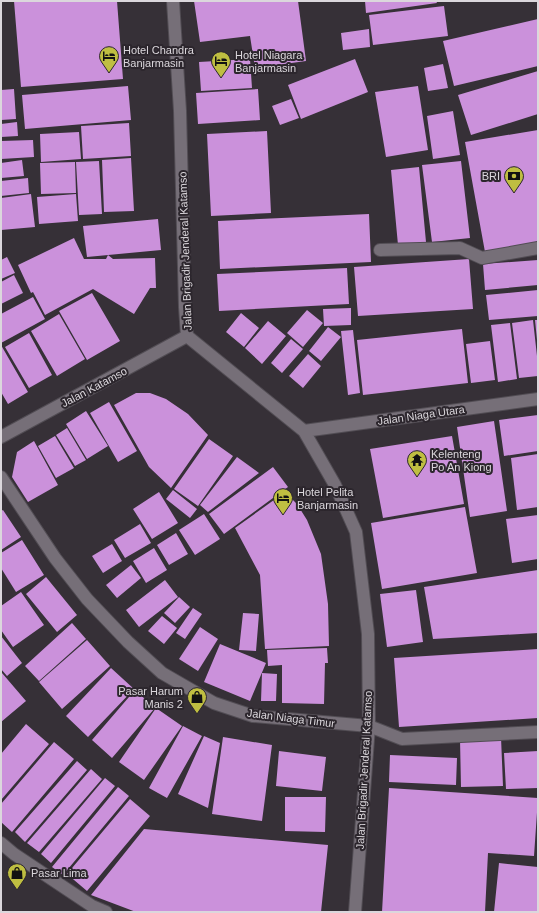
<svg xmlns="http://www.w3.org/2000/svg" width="539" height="913" font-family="Arial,sans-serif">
<rect width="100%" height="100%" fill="#363037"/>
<path fill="#cb91db" d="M14 1H117L123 79 21 87Z
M194 1H298L306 61 255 68 250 36 200 42Z
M365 1H436L437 3 366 13Z
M444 6 448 36 373 45 369 15Z
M538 19V66L454 86 443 41Z
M369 29 370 47 343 50 341 33Z
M250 59 252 88 201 91 199 62Z
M355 59 368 92 301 119 288 85Z
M443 64 448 88 428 91 424 68Z
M538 71V114L471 135 458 95Z
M128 86 131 120 25 129 22 95Z
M418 86 428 150 386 157 375 92Z
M14 89 16 119 1 120V90Z
M258 89 260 120 198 124 196 93Z
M291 99 299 118 280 125 272 106Z
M453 111 460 155 433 159 427 116Z
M17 122 18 136 1 137V124Z
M129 123 131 156 83 159 81 126Z
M538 130V242L485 252 465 142Z
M267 131 271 213 211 216 207 134Z
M79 132 81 159 41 162 40 134Z
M33 140 34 157 1 159V141Z
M131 158 134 211 104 212 102 160Z
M22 160 24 176 1 178V163Z
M99 161 102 214 79 215 76 162Z
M461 161 470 238 432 242 422 165Z
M75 162 76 193 41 194 40 163Z
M419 167 426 242 398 245 391 170Z
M28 178 29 193 1 196V181Z
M31 194 35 227 1 230V198Z
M76 194 78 221 39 224 37 197Z
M369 214 371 262 220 269 218 221Z
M158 219 161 250 87 257 83 226Z
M74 238 84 259H106L108 255 113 259 155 258 156 288H150L134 314 93 289 45 315 33 292 31 293 18 265Z
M7 257 15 273 1 279V260Z
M469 259 473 309 358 316 354 267Z
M538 260V285L485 290 483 264Z
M347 268 349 304 219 311 217 274Z
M14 275 23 293 1 304V282Z
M538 290V316L489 320 486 295Z
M92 293 120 341 87 360 59 311Z
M33 297 45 319 1 343V314Z
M351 308V325L324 326 323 309Z
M307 310 323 323 303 347 287 333Z
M241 313 259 328 244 347 226 332Z
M59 314 85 359 57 376 31 331Z
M533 320 538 365V376L519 378 512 323Z
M535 320H538V340H537Z
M268 321 286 336 262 364 245 348Z
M510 323 517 379 498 382 491 325Z
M328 327 341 337 321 361 309 351Z
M462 329 468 383 363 395 357 340Z
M353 330 360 393 348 395 341 331Z
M29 333 52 375 29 388 5 347Z
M291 339 303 349 282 373 271 363Z
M490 341 495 380 471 383 466 344Z
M1 345 28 392 8 404 1 392Z
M308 354 321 366 303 388 289 376Z
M136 393H150L166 399 188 414 208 435 171 488 149 467 114 405Z
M109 402 137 451 118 462 90 413Z
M86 411 108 446 87 459 66 424Z
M538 415V451L504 456 499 420Z
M494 421 507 511 470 517 457 427Z
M67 428 86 460 75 466 56 435Z
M55 436 74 468 56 478 38 446Z
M452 436 464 504 383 518 370 449Z
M209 439 233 456 198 506 174 489Z
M34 441 58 485 28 502 12 477 17 452Z
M538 454V507L517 510 511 458Z
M237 457 259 473 208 512 200 505Z
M273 467 288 487 224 534 209 514Z
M173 490 197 509 190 518 166 499Z
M159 492 178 523 152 539 133 509Z
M285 492 297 504 307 520 321 554 328 604 329 646 265 649 260 575 235 528Z
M465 507 477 573 382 589 371 523Z
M3 510 21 537 1 550V511Z
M204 514 220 539 195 555 179 530Z
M538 515V559L512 563 506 519Z
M140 524 151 543 125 558 114 540Z
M176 533 188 554 169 565 157 545Z
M22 540 44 575 16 592 1 568V553Z
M112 544 122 561 103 573 92 556Z
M154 548 167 570 146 583 133 561Z
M131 565 141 578 117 598 106 585Z
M538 570V633L433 639 424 587Z
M46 577 77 615 57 632 26 594Z
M165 580 178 597 139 627 126 610Z
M416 590 423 642 387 647 380 594Z
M21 592 44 625 13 647 1 630V606Z
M179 597 190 607 175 623 164 613Z
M193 608 202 614 185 639 176 633Z
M243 613 259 614 256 651 239 650Z
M162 616 177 628 164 644 148 631Z
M72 623 86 639 39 681 25 666Z
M200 627 218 639 198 671 179 659Z
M1 636 22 663 7 676 1 669Z
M87 640 110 666 62 709 39 682Z
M220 644 266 663 250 701 204 682Z
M327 648 328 663H325L324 704 282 703V665L268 666 267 650Z
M538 649V718L399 727 394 658Z
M111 668 134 689 88 737 66 716Z
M2 673 26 701 1 722V674Z
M262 673 277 674 276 701H261Z
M135 690 155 708 112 758 92 740Z
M156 708 182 726 144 780 119 762Z
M26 724 49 744 1 800V754Z
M183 726 202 736 167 798 149 788Z
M204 736 220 743 208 808 178 794Z
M223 737 272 745 262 821 212 814Z
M501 737 503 786 461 787 460 739Z
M54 742 74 759 12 832 1 822V804Z
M279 751 326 757 322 791 276 786Z
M538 751V788L506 789 504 753Z
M390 755 457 758 456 785 389 782Z
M77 761 87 770 25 842 15 832Z
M91 769 102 779 39 852 27 843Z
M105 778 115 786 51 863 41 854Z
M118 787 129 796 63 875 52 867Z
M389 788 538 798 534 856 488 853 485 912H382Z
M285 797H326L325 832 285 831Z
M130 799 150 816 87 891 67 874Z
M144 829 328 845 321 912H136L91 895Z
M499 863 538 867V912H494Z"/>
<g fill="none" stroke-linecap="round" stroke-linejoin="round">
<g stroke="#524d54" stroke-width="14">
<path id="minor" d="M173 1 180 111 185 307 187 336 304 431 335 485 356 532 368 634 369 726 355 912
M380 250 460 248 482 258 538 248
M304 431 538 399
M1 437 187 336
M1 477 55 558 87 599 128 642 162 673 214 703 253 716 369 726 402 739 538 732
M1 843 14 854 92 906 106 912"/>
</g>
<use href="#minor" stroke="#766f78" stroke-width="12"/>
</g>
<defs>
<g id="hotel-pin" transform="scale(1)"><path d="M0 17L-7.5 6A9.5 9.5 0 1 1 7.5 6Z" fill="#bfbe41" stroke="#2c262d"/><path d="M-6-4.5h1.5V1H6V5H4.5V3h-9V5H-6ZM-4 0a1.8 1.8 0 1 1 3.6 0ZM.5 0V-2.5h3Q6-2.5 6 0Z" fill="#111"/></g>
<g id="bank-pin" transform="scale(1)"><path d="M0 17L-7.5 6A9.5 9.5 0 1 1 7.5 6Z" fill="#bfbe41" stroke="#2c262d"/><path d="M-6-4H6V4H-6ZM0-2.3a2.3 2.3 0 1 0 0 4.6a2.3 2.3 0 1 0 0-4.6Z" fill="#111"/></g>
<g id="temple-pin" transform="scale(1)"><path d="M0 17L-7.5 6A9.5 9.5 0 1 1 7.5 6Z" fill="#bfbe41" stroke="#2c262d"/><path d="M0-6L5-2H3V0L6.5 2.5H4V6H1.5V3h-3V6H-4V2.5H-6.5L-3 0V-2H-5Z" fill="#111"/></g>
<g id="shop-pin" transform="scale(1)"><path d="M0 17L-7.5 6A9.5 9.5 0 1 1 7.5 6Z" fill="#bfbe41" stroke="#2c262d"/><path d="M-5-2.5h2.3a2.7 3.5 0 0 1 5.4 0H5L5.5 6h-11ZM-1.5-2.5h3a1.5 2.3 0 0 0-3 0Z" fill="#111"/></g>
</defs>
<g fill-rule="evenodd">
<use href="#hotel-pin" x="109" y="56"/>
<use href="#hotel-pin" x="221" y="61"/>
<use href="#bank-pin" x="514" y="176"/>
<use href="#temple-pin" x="417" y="460"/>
<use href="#hotel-pin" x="283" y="498"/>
<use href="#shop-pin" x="197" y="697"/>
<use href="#shop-pin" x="17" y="873"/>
</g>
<g text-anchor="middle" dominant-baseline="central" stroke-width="4" stroke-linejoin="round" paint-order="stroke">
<g font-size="11" fill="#dbd7dc" stroke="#2c262d" text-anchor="start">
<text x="123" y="50">Hotel Chandra<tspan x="123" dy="13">Banjarmasin</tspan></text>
<text x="235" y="55">Hotel Niagara<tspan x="235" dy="13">Banjarmasin</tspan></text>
<text x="500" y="176" text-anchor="end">BRI</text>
<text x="431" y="454">Kelenteng<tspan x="431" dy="13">Po An Kiong</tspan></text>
<text x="297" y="492">Hotel Pelita<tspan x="297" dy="13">Banjarmasin</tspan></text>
<text x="183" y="691" text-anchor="end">Pasar Harum<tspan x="183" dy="13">Manis 2</tspan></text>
<text x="31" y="873">Pasar Lima</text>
</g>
<g font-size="11" fill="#dbd7dc" stroke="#2c262d">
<text transform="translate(185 251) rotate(-92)">Jalan Brigadir Jenderal Katamso</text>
<text transform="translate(94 387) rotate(-28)">Jalan Katamso</text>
<text transform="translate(421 415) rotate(-8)">Jalan Niaga Utara</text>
<text transform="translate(291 718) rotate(7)">Jalan Niaga Timur</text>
<text transform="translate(364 770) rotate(-87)">Jalan Brigadir Jenderal Katamso</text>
</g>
</g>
<rect width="539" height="913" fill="none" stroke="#dbd7dc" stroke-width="4"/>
</svg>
